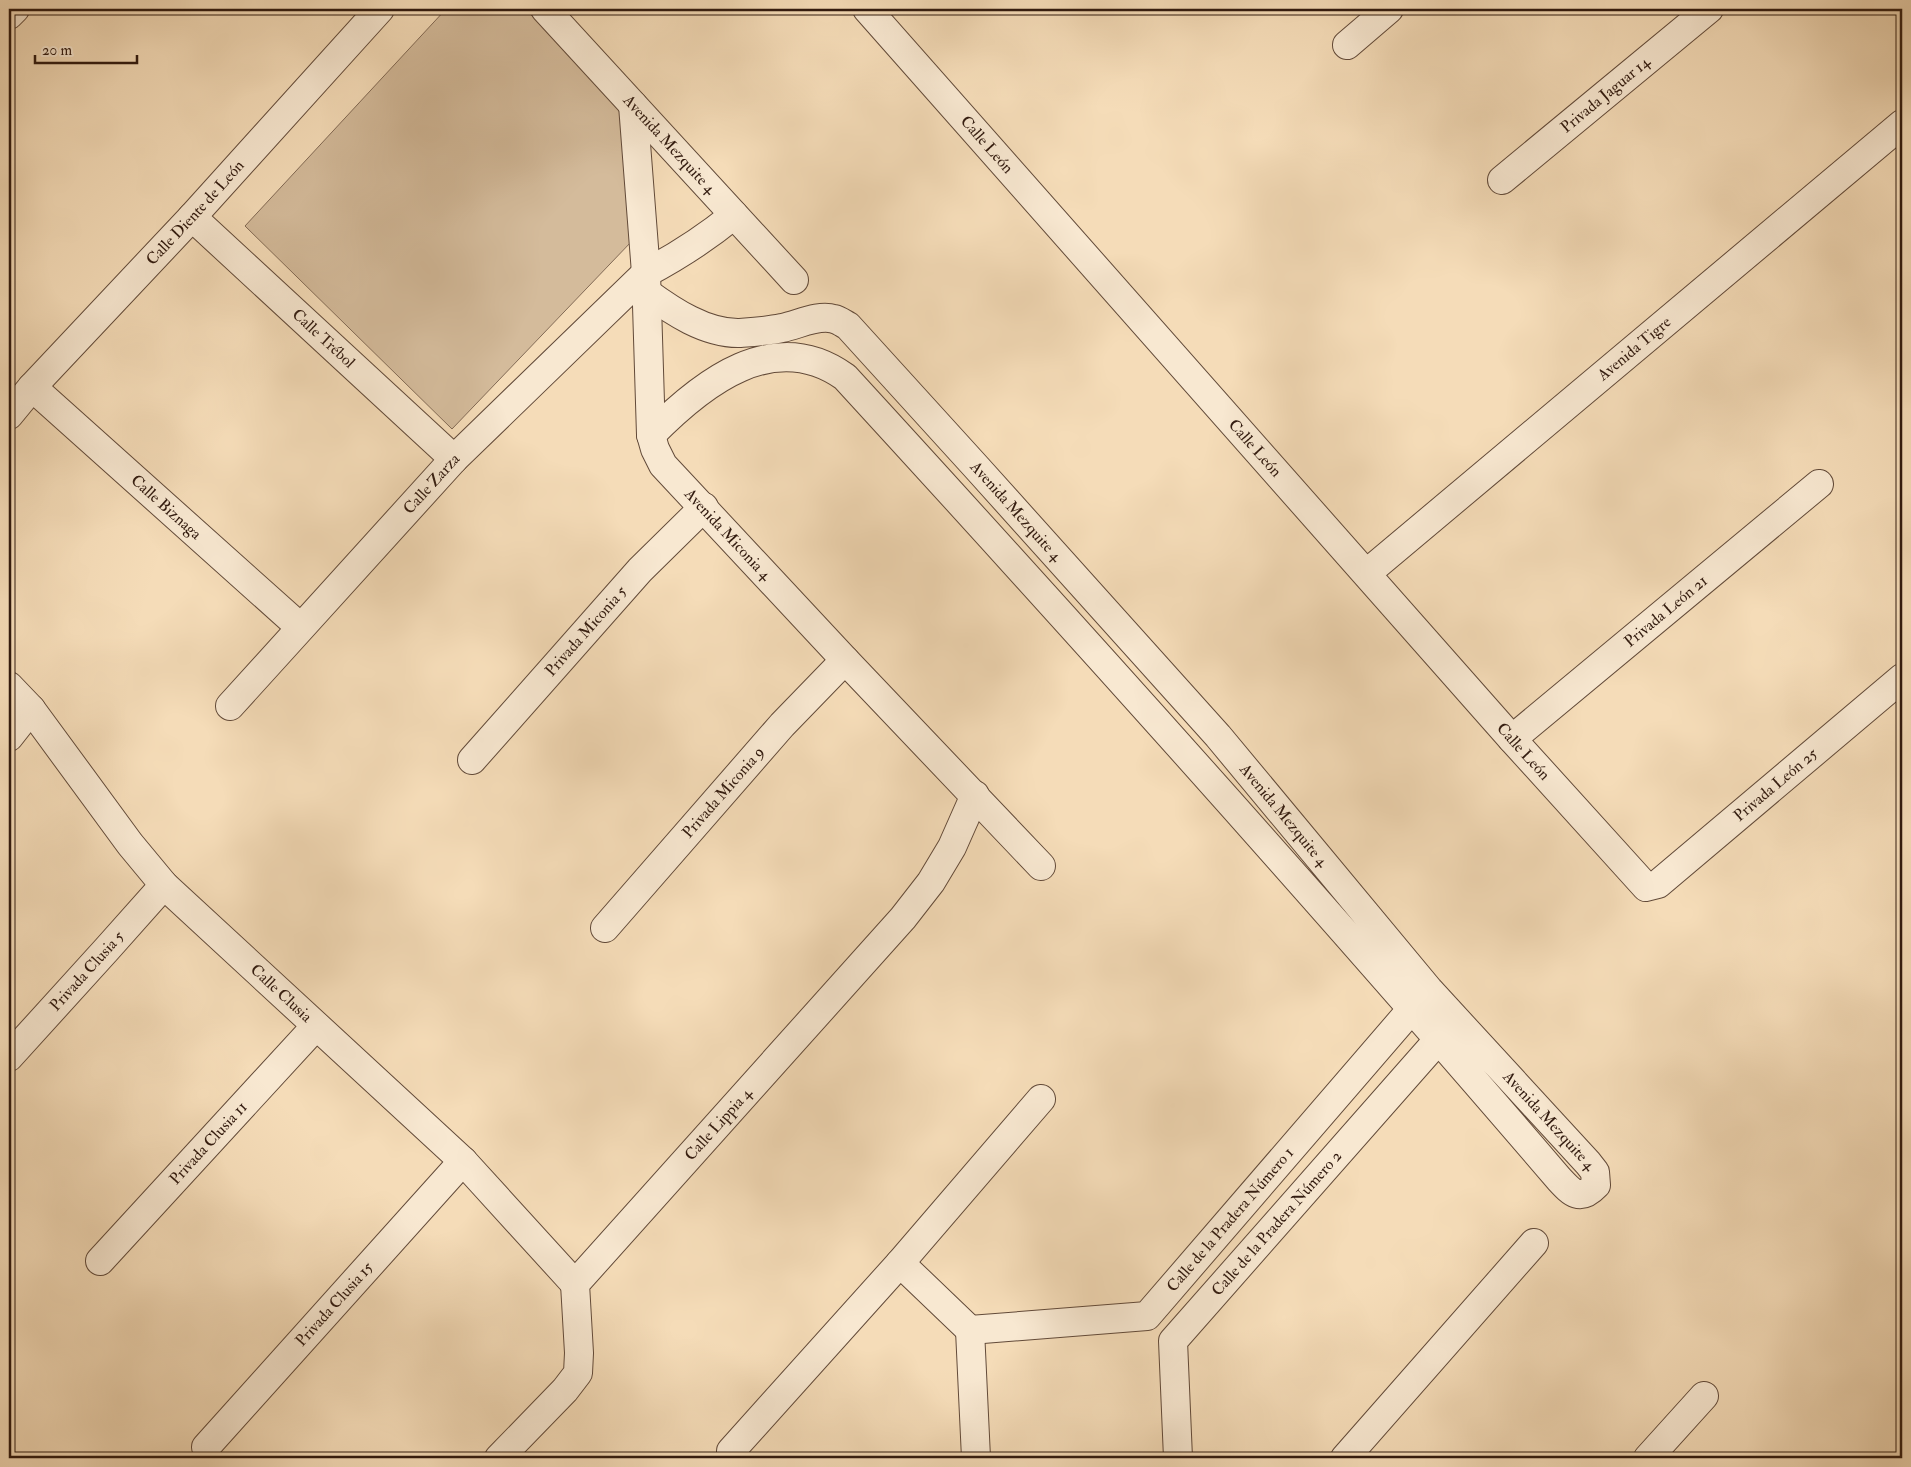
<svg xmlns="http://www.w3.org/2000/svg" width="1911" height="1467" font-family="'IM FELL Double Pica',serif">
<rect width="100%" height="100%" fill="#f5dcb8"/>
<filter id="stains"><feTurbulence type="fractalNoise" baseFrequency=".004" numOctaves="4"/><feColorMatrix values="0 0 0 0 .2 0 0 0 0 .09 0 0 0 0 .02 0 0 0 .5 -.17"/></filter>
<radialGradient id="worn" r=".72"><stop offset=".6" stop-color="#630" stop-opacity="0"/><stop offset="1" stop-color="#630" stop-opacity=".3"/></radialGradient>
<path fill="#d4bb9b" stroke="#826a55" d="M446 9H525L621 102 632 241 452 429 245 226Z"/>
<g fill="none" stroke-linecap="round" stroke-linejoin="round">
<g stroke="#624a39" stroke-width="30">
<g id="minor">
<path id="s1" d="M545 9 794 280"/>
<path id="s2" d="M867 9 1512 739 1646 887 1658 884 1902 678"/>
<path d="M9 15 15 9"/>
<path d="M1347 45 1389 9"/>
<path id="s3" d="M633 105 646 273 651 435 655 449 663 465 845 660 1041 866"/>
<path id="s4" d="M1502 180 1709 9"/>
<path id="s5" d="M192 217 454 459"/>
<path id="s6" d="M646 292C672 311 706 334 740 333 753 332 768 331 782 328 798 325 818 314 834 319 839 320 844 324 848 326L978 469 1218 736 1429 990 1588 1163 1595 1172 1596 1185C1580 1202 1572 1193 1559 1179 1326 907 1087 641 845 377 774 326 702 383 651 435"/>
<path id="s7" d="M32 387 300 627"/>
<path id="s8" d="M9 415 32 387 192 217 380 9"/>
<path id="s9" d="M1367 573 1902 124"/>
<path id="s10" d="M9 686 31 709 130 844 164 885 463 1161 575 1284"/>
<path id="s11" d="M230 706 454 459 646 273C678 256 706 238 734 215"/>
<path d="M9 737 31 709"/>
<path id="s12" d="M1512 739 1819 484"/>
<path id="s13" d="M472 760 640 570 704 507"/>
<path id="s14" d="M605 928 782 725 845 660"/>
<path id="s15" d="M9 1057 107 949 164 885"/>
<path id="s16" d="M100 1261 316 1026"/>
<path d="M900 1263 970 1330"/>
<path id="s17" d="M970 1330 1147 1316 1423 996"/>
<path d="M970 1330 976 1458"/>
<path id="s18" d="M206 1447 463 1161"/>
<path d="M731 1451 900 1263 1041 1099"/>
<path id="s19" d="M499 1458 565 1390 578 1373 579 1353 575 1284 903 918 931 882 952 847 975 795"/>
<path id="s20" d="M1178 1458 1173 1341 1439 1039 1452 1026"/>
<path d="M1345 1458 1534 1243"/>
<path d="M1648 1458 1704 1396"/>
</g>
</g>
<use href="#minor" stroke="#f8e8d1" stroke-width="28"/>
</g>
<g text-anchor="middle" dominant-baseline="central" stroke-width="4.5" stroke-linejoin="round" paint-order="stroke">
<g font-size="16" fill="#311a0f" stroke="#f8e8d1">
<text stroke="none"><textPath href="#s4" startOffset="134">Privada Jaguar 14</textPath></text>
<text stroke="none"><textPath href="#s1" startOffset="184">Avenida Mezquite 4</textPath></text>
<text stroke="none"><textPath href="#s2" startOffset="181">Calle León</textPath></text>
<text stroke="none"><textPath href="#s8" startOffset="275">Calle Diente de León</textPath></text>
<text stroke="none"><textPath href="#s5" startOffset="179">Calle Trébol</textPath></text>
<text stroke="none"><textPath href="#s9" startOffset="349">Avenida Tigre</textPath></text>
<text stroke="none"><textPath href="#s2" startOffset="586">Calle León</textPath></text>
<text stroke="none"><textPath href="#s11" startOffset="300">Calle Zarza</textPath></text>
<text stroke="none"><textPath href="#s7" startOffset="180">Calle Biznaga</textPath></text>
<text stroke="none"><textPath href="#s6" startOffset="466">Avenida Mezquite 4</textPath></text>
<text stroke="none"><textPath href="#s3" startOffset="458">Avenida Miconia 4</textPath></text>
<text stroke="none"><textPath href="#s12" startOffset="200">Privada León 21</textPath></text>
<text stroke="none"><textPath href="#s13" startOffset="172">Privada Miconia 5</textPath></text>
<text stroke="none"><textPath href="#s2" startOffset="991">Calle León</textPath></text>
<text stroke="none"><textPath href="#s2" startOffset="1340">Privada León 25</textPath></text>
<text stroke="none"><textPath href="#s14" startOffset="180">Privada Miconia 9</textPath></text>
<text stroke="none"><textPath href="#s6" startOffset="871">Avenida Mezquite 4</textPath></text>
<text stroke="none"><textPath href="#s15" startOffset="116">Privada Clusia 5</textPath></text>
<text stroke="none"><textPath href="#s10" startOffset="412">Calle Clusia</textPath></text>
<text stroke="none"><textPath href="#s6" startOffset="1276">Avenida Mezquite 4</textPath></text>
<text stroke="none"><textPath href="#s19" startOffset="420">Calle Lippia 4</textPath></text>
<text stroke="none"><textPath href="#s16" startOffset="160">Privada Clusia 11</textPath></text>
<text stroke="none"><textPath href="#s17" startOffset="305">Calle de la Pradera Número 1</textPath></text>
<text stroke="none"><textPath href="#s20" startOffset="274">Calle de la Pradera Número 2</textPath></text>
<text stroke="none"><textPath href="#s18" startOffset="192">Privada Clusia 15</textPath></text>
</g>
</g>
<rect width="1911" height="1467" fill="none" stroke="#f5dcb8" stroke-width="30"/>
<rect x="10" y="10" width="1891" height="1447" fill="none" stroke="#311a0f" stroke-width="2.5"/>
<rect x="15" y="15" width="1881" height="1437" fill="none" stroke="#311a0f"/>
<path d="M35 55v8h102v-8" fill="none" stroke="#311a0f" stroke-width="2.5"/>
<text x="42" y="55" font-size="15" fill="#311a0f" stroke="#f8e8d1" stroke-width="4" paint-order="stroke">20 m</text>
<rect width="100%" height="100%" filter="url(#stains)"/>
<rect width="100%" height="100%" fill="url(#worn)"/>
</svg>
